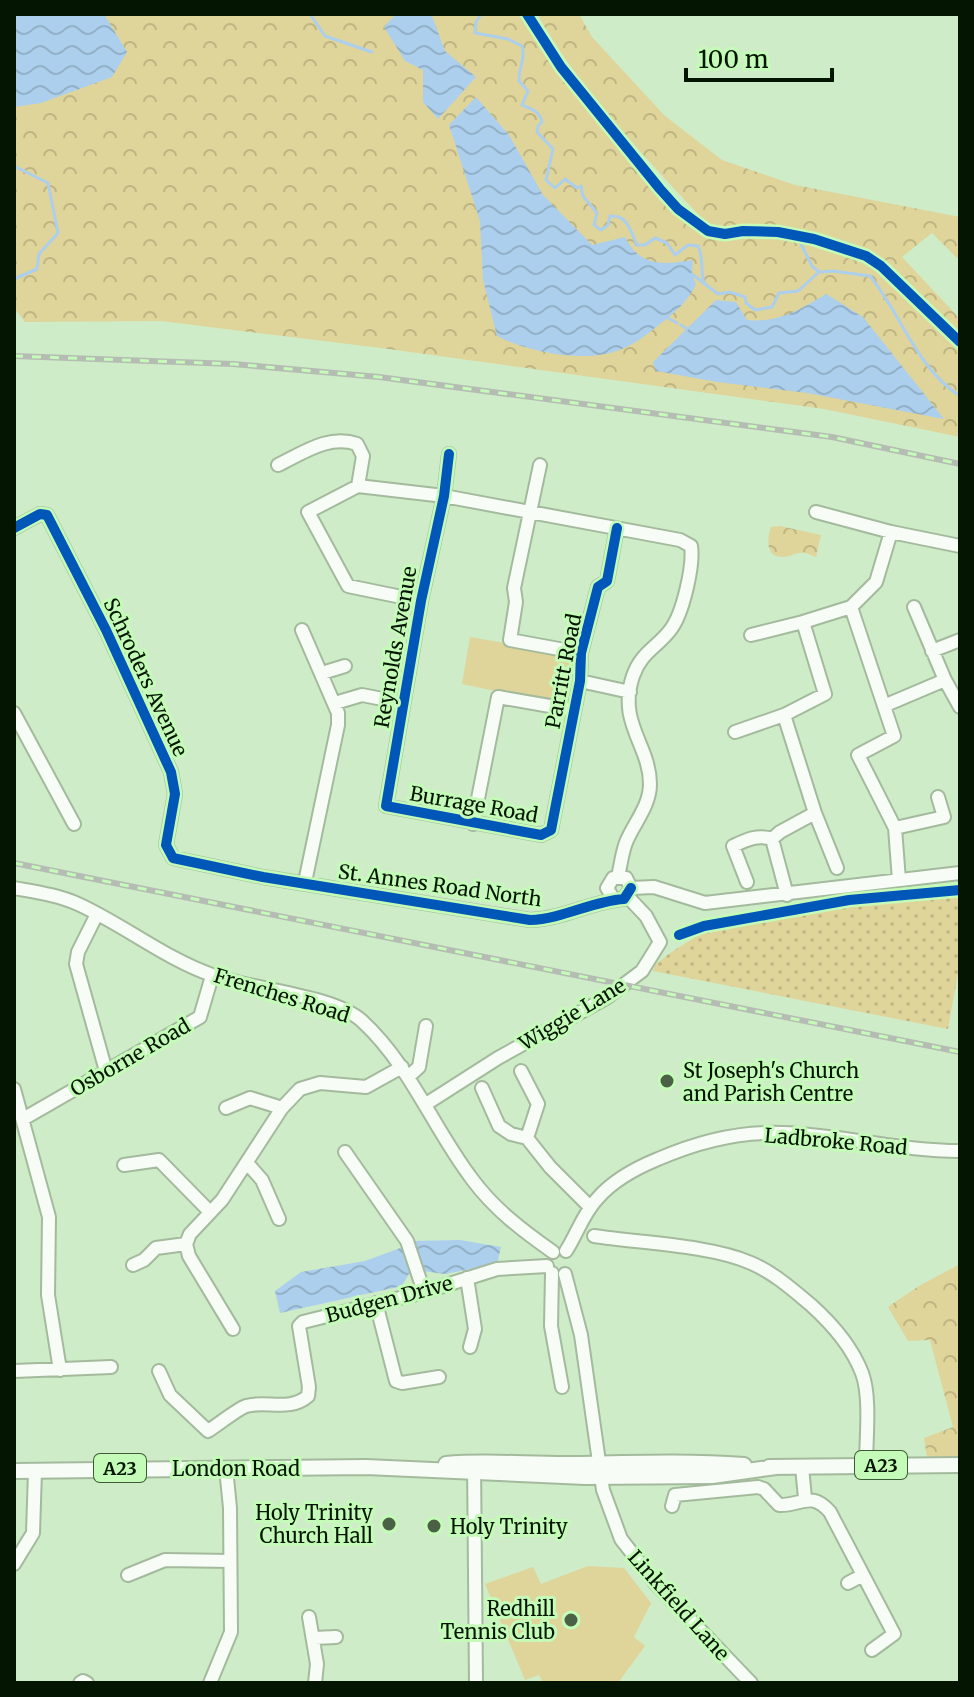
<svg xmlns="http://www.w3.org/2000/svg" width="974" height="1697" font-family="Merriweather,serif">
<defs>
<pattern id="forest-crowns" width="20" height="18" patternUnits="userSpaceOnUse" patternTransform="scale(2)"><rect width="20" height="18" fill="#dfd49a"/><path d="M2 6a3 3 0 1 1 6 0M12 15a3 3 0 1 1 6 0" fill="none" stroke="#beb583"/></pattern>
<pattern id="garden-dots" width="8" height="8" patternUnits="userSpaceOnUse" patternTransform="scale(2)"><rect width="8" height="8" fill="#dfd49a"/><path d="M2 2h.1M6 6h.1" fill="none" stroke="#beb583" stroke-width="1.8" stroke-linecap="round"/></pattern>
<pattern id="water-waves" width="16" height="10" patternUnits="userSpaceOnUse" patternTransform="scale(2)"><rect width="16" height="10" fill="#accfed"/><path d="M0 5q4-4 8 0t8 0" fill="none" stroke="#92b1c9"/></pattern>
</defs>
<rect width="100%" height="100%" fill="#ceecc7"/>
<path fill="#dfd49a" d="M470 637 574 655C580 666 573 669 570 679 569 684 572 692 572 698L563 705 462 684Z
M588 1566 624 1568 651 1603 634 1637 645 1646 618 1683H543L539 1675 525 1680 485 1584 533 1567 541 1584Z"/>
<path fill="url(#forest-crowns)" d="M14 14H520C556 70 596 121 639 172 658 195 678 223 706 236 717 242 730 238 742 237L730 228 712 229C650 162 582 94 537 14H579L592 37 665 116 722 160 795 185 960 217V261L932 233 902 257 960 319V344L948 340 958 351 960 437 824 409 381 348 161 321 25 322 14 308Z
M780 526 821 535 816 557C811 555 807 553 803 553 796 552 791 557 783 557 765 557 767 539 771 527Z
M960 1264V1457H927L924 1438 953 1427 930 1340 908 1341 888 1307 919 1286Z"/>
<path fill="url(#garden-dots)" d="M960 892V962L948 1029 653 971 655 965 670 953 702 933 841 904Z"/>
<path fill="url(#water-waves)" d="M14 14H104L127 52 112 77 41 103 14 107Z
M396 14 432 16 445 51 476 77 438 119 423 102V70L405 61 384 27Z
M476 97 509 135 543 195 592 245 625 237C640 267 663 265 693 260L692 274 696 285C687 301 678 310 664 321 651 331 637 343 622 349 586 364 530 353 497 336L483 280 480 221 449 125Z
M826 294 863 317 944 419 807 393 717 382 656 371 653 362 716 300 736 302 747 320C779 323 799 310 826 294Z
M460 1240 501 1247 497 1264 445 1274 422 1271 412 1241Z
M403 1247 410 1272 402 1286 280 1313 275 1291 301 1272 365 1261Z"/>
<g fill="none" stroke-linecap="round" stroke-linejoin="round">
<path stroke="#accfed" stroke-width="3" d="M310 14 325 36 372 52
M481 14 476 22 475 33 508 39 522 46C526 60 518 68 519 81L528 91 522 105C531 109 540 111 542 122L538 126 537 132 553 149 546 180 555 188 565 179 577 188 581 186 583 196 597 213 594 225 601 230 608 225 610 216C628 215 630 230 637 245H645L655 238 667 243 675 255 688 245 698 246C704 258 700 270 704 283
M14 166 48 183 58 233 39 254 37 269 14 279
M801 244 812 266 818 271
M692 274 718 294 730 292 745 297 746 303 755 310 772 307 779 293 798 291 819 272 833 271 870 276C901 314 917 369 960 396
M668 318 677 323
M681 325 687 329"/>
<g stroke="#a3ba9d" stroke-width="16">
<path id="minor" d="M449 454 444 496 421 601 386 806 541 835 551 830 580 681 581 653 598 587 607 581 617 528
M278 465C303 453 329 434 357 444L363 456 358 486 444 496 680 540 691 546C694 565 683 613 671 629 658 647 641 652 633 676 617 723 650 745 650 784 650 805 635 822 627 840 622 851 621 865 618 876
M540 465 514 588 516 602 510 640 581 653
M358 486 308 512 348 586 421 601
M816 512 891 532 960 546
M14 528 40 514 47 515 106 630 171 772 175 794 166 845 173 858 263 877 530 920C563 919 592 901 624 899L631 888
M891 532 876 582 851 607 894 736 858 755 895 828 899 880
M914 607 945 680 960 707
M302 630 338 713V725L305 882
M751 635 803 622
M932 651 960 640
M322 673 345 666
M580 681 630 692
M335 703 362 695 403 703
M886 705 945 680
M14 713 74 824
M735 732 784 715
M815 813 837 868
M473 824 498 697 573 710
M895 828 944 817 938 797
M747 882 733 846C746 840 758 834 772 839
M14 888C36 892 58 895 78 904 124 925 164 958 212 975 251 990 332 994 362 1021 410 1065 433 1128 472 1179 494 1209 523 1231 553 1252
M631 888 654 887 705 903 960 873
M787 895 772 839 780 832 815 813 784 715 825 694 803 622 851 607
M613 898 607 888 613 878H626L631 888
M97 914 78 952 76 964 106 1071
M521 1071 538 1104 527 1138
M408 1077 419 1067 426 1026
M482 1088 499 1126 511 1134 527 1138 550 1167 590 1207
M14 1089 49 1217 48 1295 60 1370
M426 1104 498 1058 606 998 642 971 660 942 646 916 628 897
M226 1108 250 1098 282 1108
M23 1119 200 1017 212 976
M345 1152 407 1241 424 1292
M247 1163 262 1180 279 1219
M124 1165 159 1160 210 1212
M594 1236C639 1243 710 1245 751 1263 774 1273 792 1289 811 1305 831 1323 852 1347 862 1373 871 1397 866 1439 866 1465
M566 1251C577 1234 583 1214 597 1199 613 1180 636 1168 658 1159 697 1142 741 1131 783 1133 842 1135 900 1151 960 1151
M133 1265 144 1260 156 1248 186 1244
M552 1273 551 1326 562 1387
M565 1274 581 1335 603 1490 621 1539 656 1584 751 1683
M467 1278 475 1329 470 1347
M376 1303 396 1381 402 1383 439 1377
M233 1329 189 1256 186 1244 190 1234 222 1200 282 1108 300 1089 320 1083 366 1087 402 1067
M14 1371 111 1367
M159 1371 170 1395 208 1431C216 1426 239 1408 246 1406 266 1400 290 1412 308 1396L309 1387 299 1326 303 1322 424 1292 497 1269 547 1266
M474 1462 476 1683
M802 1467 805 1498
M672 1506 675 1495 758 1487 764 1489 779 1505C801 1506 811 1490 830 1512L894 1634 872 1650
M14 1564 33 1533 35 1471
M128 1575 165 1560 230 1561
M848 1583 863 1575
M309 1617 317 1664 315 1683
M314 1638 336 1637
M80 1683 83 1681 87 1683
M210 1683 231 1632 230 1508 226 1468"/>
</g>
<g stroke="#a3ba9d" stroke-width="18">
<path id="major" d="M446 1464C490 1460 532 1465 576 1464 633 1463 688 1461 744 1465
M769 1467 960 1465
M14 1471 366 1467 585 1477 712 1476 776 1467"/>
</g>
<use href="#minor" stroke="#f8fcf7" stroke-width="12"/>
<use href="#major" stroke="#f8fcf7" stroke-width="14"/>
<g stroke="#b5bcb3" stroke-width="6">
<path id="rail" d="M14 356 233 364 379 377 832 437 960 464
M14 863 960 1052"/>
</g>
<use href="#rail" stroke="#c5fbb8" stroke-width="3" stroke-dasharray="9" stroke-linecap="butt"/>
<g stroke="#c5fbb8" stroke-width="15">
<path id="cycleway" d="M527 14 561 67 660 189 678 209 708 231 725 234 743 231 778 232 814 239 866 256 881 266 960 342
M449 454 444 496 421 601 386 806 541 835 551 830 580 681 581 653 598 587 607 581 617 528
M14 528 40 514 47 515 106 630 171 772 175 794 166 845 173 858 263 877 530 920C563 919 592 901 624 899L631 888
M679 935 704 926 849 900 960 890"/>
</g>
<use href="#cycleway" stroke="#0057b8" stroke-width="10"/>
</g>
<g fill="#4b6146" stroke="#c5fbb8" stroke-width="3">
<circle cx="667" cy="1081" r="8"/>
<circle cx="389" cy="1524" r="8"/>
<circle cx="434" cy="1526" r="8"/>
<circle cx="571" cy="1620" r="8"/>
</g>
<g text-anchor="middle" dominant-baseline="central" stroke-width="6" stroke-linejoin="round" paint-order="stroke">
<g fill="#c5fbb8" stroke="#3e5b38" stroke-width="2">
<rect x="855" y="1451" width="52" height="28" rx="6"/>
<rect x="94" y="1454" width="52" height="28" rx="6"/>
</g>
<g font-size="18" font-weight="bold" fill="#041601">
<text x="881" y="1465">A23</text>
<text x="120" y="1468">A23</text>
</g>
<g font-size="20" fill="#041601" stroke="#c5fbb8">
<text transform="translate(395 647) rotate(-80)">Reynolds Avenue</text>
<text transform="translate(563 671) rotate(-79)">Parritt Road</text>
<text transform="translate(146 677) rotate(65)">Schroders Avenue</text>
<text transform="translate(474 804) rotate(10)">Burrage Road</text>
<text transform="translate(440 885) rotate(8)">St. Annes Road North</text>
<text transform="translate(282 995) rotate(17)">Frenches Road</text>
<text transform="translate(572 1014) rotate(-31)">Wiggie Lane</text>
<text transform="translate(130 1057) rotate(-30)">Osborne Road</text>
<text transform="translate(836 1141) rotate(5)">Ladbroke Road</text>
<text transform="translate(389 1299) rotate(-15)">Budgen Drive</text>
<text x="236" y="1468">London Road</text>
<text transform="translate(679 1605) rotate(48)">Linkfield Lane</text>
</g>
<g font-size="20" fill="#041601" stroke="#c5fbb8" text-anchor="start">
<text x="683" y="1070">St Joseph's Church<tspan x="683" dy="23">and Parish Centre</tspan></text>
<text x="373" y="1512" text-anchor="end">Holy Trinity<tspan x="373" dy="23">Church Hall</tspan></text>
<text x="450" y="1526">Holy Trinity</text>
<text x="555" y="1608" text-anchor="end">Redhill<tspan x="555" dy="23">Tennis Club</tspan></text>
</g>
</g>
<rect width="974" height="1697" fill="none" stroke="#041601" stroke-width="32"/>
<path d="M686 68v12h146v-12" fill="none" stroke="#041601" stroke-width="4"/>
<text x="698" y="68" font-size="24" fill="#041601" stroke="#c5fbb8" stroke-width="6" paint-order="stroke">100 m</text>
</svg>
